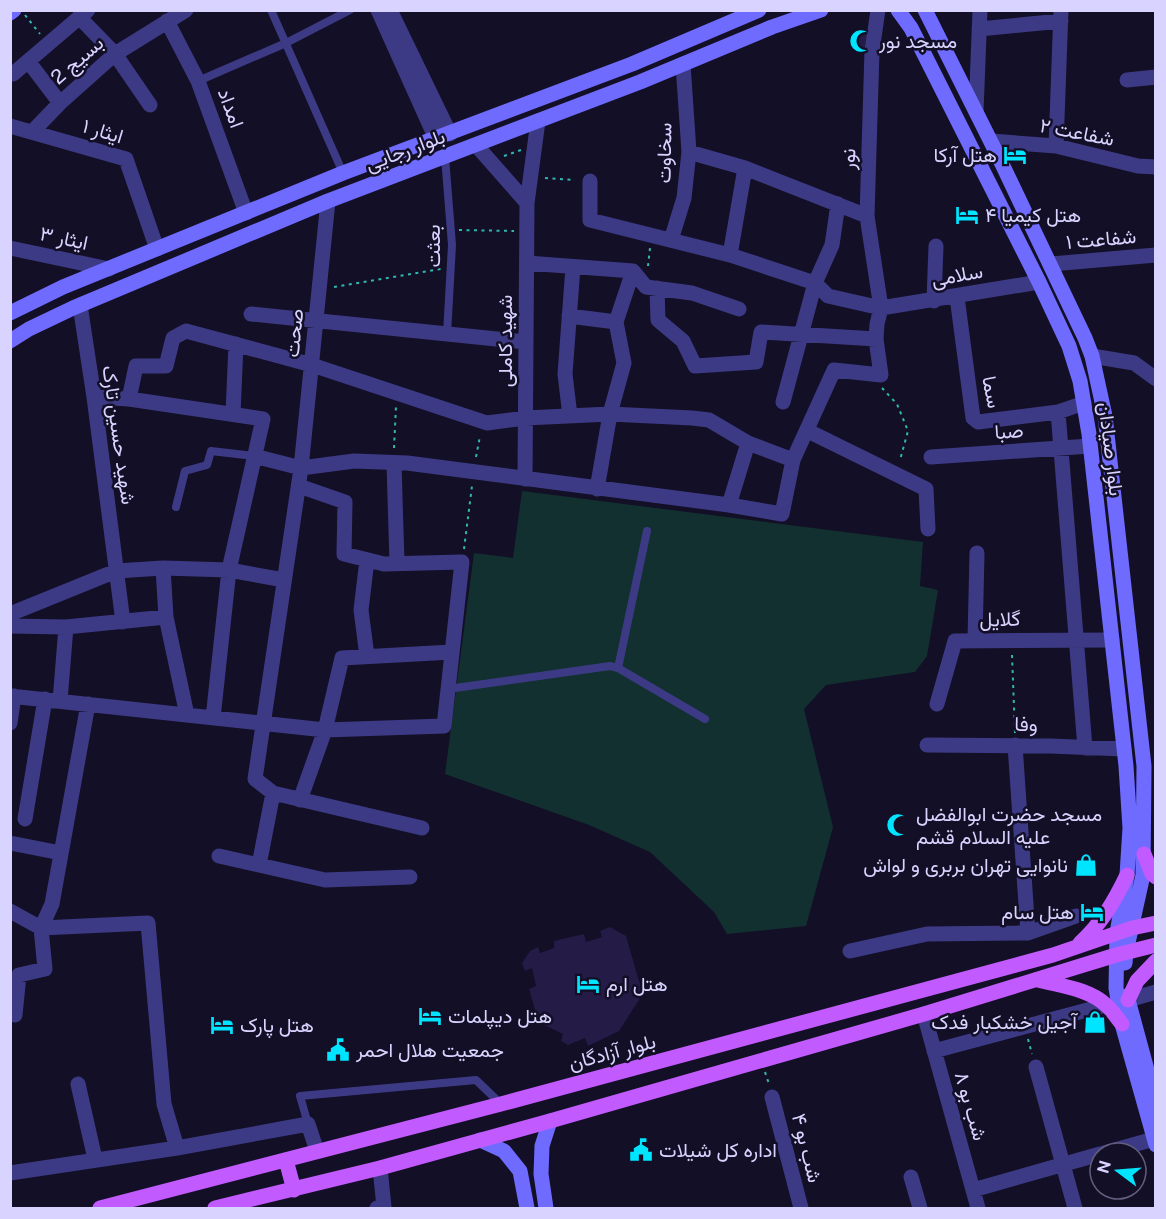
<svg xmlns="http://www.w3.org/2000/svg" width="1166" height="1219" font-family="'Public Sans',Vazirmatn,sans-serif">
<rect width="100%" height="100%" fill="#130f26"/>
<path fill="#12302f" d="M522 491 923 542 920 586 938 590 927 656 915 672 826 685 804 709 833 827 806 926 727 934 714 912 650 852 589 825 445 774 474 553 513 558Z"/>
<path fill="#241b47" d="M869 30 870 51 853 52 852 31Z
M610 927 626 936 639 981 646 989 619 1031 588 1046 585 1038 568 1045 561 1041 563 1034 544 1025 536 1013 529 989 536 986 532 968 525 971 522 963 530 951 538 947 540 953 554 948V941L584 934 586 942 602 937 600 931Z
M1099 1014 1102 1028 1092 1030 1089 1017Z"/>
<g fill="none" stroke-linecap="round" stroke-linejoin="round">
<path stroke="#2fb8b0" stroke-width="2" stroke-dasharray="3 4.5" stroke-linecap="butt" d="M25 15 40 34
M504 156 521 150
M545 178 575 180
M459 230 514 231
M648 266 650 248
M334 287 441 269
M882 388 897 404 908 431 900 460
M394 448 396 406
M476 457 480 436
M464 549 472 486
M1012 655 1015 733
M1028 1039 1032 1054
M765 1072 769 1084"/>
<path stroke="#3d3a85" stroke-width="8" d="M271 10 343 173
M198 81 286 43 350 10
M445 157 452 245 447 334
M176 507 185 471 207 465 211 451 254 456
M618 668 647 531
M448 689 610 666 618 668 705 719
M308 1124 300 1096 476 1080 501 1104"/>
<path stroke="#3d3a85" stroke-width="15" d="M378 10 436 139
M390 10 450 134
M79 17 115 54 150 105
M167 21 198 81 246 213
M979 29 1061 21
M28 61 60 103
M13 74 88 10
M1127 80 1156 77
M976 112 980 10
M10 126 126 159 157 249
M33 131 60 103 115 54 186 10
M991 141 1056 146 1138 166 1156 167
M476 145 527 203
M1056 146 1061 10
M689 152 745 168 867 216
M590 181V220L730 255 815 283 828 296 881 308 1039 282
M671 240 684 198 689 152 683 64
M10 248 109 269
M730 255 745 168
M527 263 633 271 646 287 692 293 739 309
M1051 264 1156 255
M657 288 658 320 683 341 695 366 756 362 761 332 876 339
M957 297 973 418 978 422 1058 412 1084 403
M934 301 936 246
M80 305 94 397 123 622
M251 314 526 342
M569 316 616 322
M1092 356 1134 363 1156 379
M94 397 129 399 263 419 229 570 213 718
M129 399 136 366H166L173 338 186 331 312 365 487 423 525 418 610 414 692 418 709 420 748 443 793 460
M783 402 815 283 832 245 838 204
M1058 412 1085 748
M233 414 236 344
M570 416 565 374 573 267
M808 431 926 489 928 529
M254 456 301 468 328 201
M931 457 1090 446
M394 463 397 563
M525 479 527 203 538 121
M597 489 610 414 624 363 616 322 633 271
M729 505 748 443
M367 560 361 610 367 656
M163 568 166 617
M10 614 116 571 163 568 229 570 284 580
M10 626 66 627
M975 640 977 553
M10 696 325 730 444 726 462 562 384 564 344 554 345 502 299 486
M60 701 66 627 166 617 187 715
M937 704 955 641 1112 640
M10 723 14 696
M927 745 1050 746 1124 749
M1015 745 1028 933
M273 793 422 828
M300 800 325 730 342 658 452 652
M25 819 45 699
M10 843 61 853
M219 856 325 880 410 877
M259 865 273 793 255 779 301 468 354 461 407 463 729 505 782 514 793 460 834 370 881 375 876 339 877 324 881 308 867 216 872 51 878 10
M10 911 41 928 148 923 164 1104 177 1148 308 1124 317 1151
M850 951 927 934 1028 933 1076 916
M1128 1000 1156 992
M924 1014 978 1208
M15 1015 19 975 45 969 41 928 52 904 88 704
M934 1051 1106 1005
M1036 1067 1075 1208
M78 1084 95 1159
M772 1097 801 1208
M1104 1153 1154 1139
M10 1173 177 1148
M911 1177 920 1208
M973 1190 1100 1154
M377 1208 384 1207 380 1168"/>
<path stroke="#6f6bff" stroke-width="15" d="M898 10 911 28 1039 282 1069 346 1080 381 1089 434 1126 766 1130 828 1127 875 1117 933 1116 988 1122 1024 1156 1145
M925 10 1003 166 1085 338 1092 356 1105 416 1144 766 1143 875 1126 952 1125 963
M10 13 14 10
M10 313 63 287 343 173 632 64 759 10
M10 341 29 329 73 308 328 201 640 82 772 27 821 10
M1127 996 1156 1103
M480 1140 504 1151 520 1171 527 1208
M546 1208 541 1174 542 1146 550 1121"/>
<path stroke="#c25bff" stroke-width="15" d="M1144 854 1152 874 1156 877
M1080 943C1101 924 1114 902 1127 875
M1038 980C1061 986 1089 989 1106 1005 1112 1010 1117 1018 1122 1024
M1128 1000 1137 981 1156 961
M286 1160 294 1190
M100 1208 501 1104 1053 955 1132 928 1156 923
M215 1208 380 1168 550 1121 924 1014 1116 955 1156 945"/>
</g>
<defs>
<g id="mosque-bare" transform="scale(1.8)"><path d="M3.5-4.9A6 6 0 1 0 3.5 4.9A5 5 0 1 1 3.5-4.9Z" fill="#00e5ff" stroke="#130f26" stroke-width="2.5" paint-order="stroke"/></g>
<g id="hotel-bare" transform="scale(1.8)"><path d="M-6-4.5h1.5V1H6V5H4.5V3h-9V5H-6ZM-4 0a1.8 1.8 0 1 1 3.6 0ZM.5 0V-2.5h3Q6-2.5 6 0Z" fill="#00e5ff" stroke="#130f26" stroke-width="2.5" paint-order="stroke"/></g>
<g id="shop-bare" transform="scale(1.8)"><path d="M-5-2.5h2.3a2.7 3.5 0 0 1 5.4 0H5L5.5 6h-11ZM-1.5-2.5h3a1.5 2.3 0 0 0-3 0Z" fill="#00e5ff" stroke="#130f26" stroke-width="2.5" paint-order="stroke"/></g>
<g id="civic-bare" transform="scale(1.8)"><path d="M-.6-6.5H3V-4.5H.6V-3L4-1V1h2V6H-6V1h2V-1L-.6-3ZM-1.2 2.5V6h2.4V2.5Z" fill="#00e5ff" stroke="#130f26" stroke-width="2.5" paint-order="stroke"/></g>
</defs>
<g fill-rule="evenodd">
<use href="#mosque-bare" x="861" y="41"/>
<use href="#hotel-bare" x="1015" y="155"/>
<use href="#hotel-bare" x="967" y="215"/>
<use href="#mosque-bare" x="898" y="825"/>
<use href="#shop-bare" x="1086" y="865"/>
<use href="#hotel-bare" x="1092" y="912"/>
<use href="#hotel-bare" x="588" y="984"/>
<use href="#hotel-bare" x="430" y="1016"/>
<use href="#shop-bare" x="1095" y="1022"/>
<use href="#hotel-bare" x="222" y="1025"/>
<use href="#civic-bare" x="338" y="1050"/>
<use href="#civic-bare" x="641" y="1150"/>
</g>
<g text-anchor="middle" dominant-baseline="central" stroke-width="5" stroke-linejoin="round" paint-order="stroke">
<g font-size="20" fill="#d9d4ff" stroke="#130f26" text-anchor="start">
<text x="879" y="41">مسجد نور</text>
<text x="997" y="155" text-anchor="end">هتل آرکا</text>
<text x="985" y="215">هتل کیمیا ۴</text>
<text x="916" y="814">مسجد حضرت ابوالفضل<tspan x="916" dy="23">علیه السلام قشم</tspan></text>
<text x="1068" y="865" text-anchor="end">نانوایی تهران بربری و لواش</text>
<text x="1074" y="912" text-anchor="end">هتل سام</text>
<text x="606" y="984">هتل ارم</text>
<text x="448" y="1016">هتل دیپلمات</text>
<text x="1077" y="1022" text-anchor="end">آجیل خشکبار فدک</text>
<text x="240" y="1025">هتل پارک</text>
<text x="356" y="1050">جمعیت هلال احمر</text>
<text x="659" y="1150">اداره کل شیلات</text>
</g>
<g font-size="20" fill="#d9d4ff" stroke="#130f26">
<text transform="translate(77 60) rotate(-41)">بسیج 2</text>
<text transform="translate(231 108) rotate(70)">امداد</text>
<text transform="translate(103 131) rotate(17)">ایثار ۱</text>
<text transform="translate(1077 132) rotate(11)">شفاعت ۲</text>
<text transform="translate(405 150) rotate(-21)">بلوار رجایی</text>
<text transform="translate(664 153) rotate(-89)">سخاوت</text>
<text transform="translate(848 159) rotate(-88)">نور</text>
<text transform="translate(64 238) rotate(12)">ایثار ۳</text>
<text transform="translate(1101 239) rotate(-5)">شفاعت ۱</text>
<text transform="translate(433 246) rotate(-91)">بعثت</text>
<text transform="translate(957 275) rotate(-10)">سلامی</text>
<text transform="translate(294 333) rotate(-84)">صحت</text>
<text transform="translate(505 341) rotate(-90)">شهید کاملی</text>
<text transform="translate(992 392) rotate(79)">سما</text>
<text transform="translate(1009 431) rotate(-4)">صبا</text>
<text transform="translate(119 435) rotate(82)">شهید حسین تارک</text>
<text transform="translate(1111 449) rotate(83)">بلوار صیادان</text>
<text transform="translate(1000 619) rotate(-1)">گلایل</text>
<text transform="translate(1026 724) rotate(1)">وفا</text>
<text transform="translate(612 1052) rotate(-15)">بلوار آزادگان</text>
<text transform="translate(971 1106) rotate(74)">شب بو ۸</text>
<text transform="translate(807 1148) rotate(76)">شب بو ۴</text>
</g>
</g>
<rect width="1166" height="1219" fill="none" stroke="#d9d4ff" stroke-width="24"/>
<g transform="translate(1118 1171) rotate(286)"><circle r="28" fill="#130f26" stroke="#625e7d" stroke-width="1.5"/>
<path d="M0-4.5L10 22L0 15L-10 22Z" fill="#00e5ff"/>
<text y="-9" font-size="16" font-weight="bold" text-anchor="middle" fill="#d9d4ff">N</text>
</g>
</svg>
